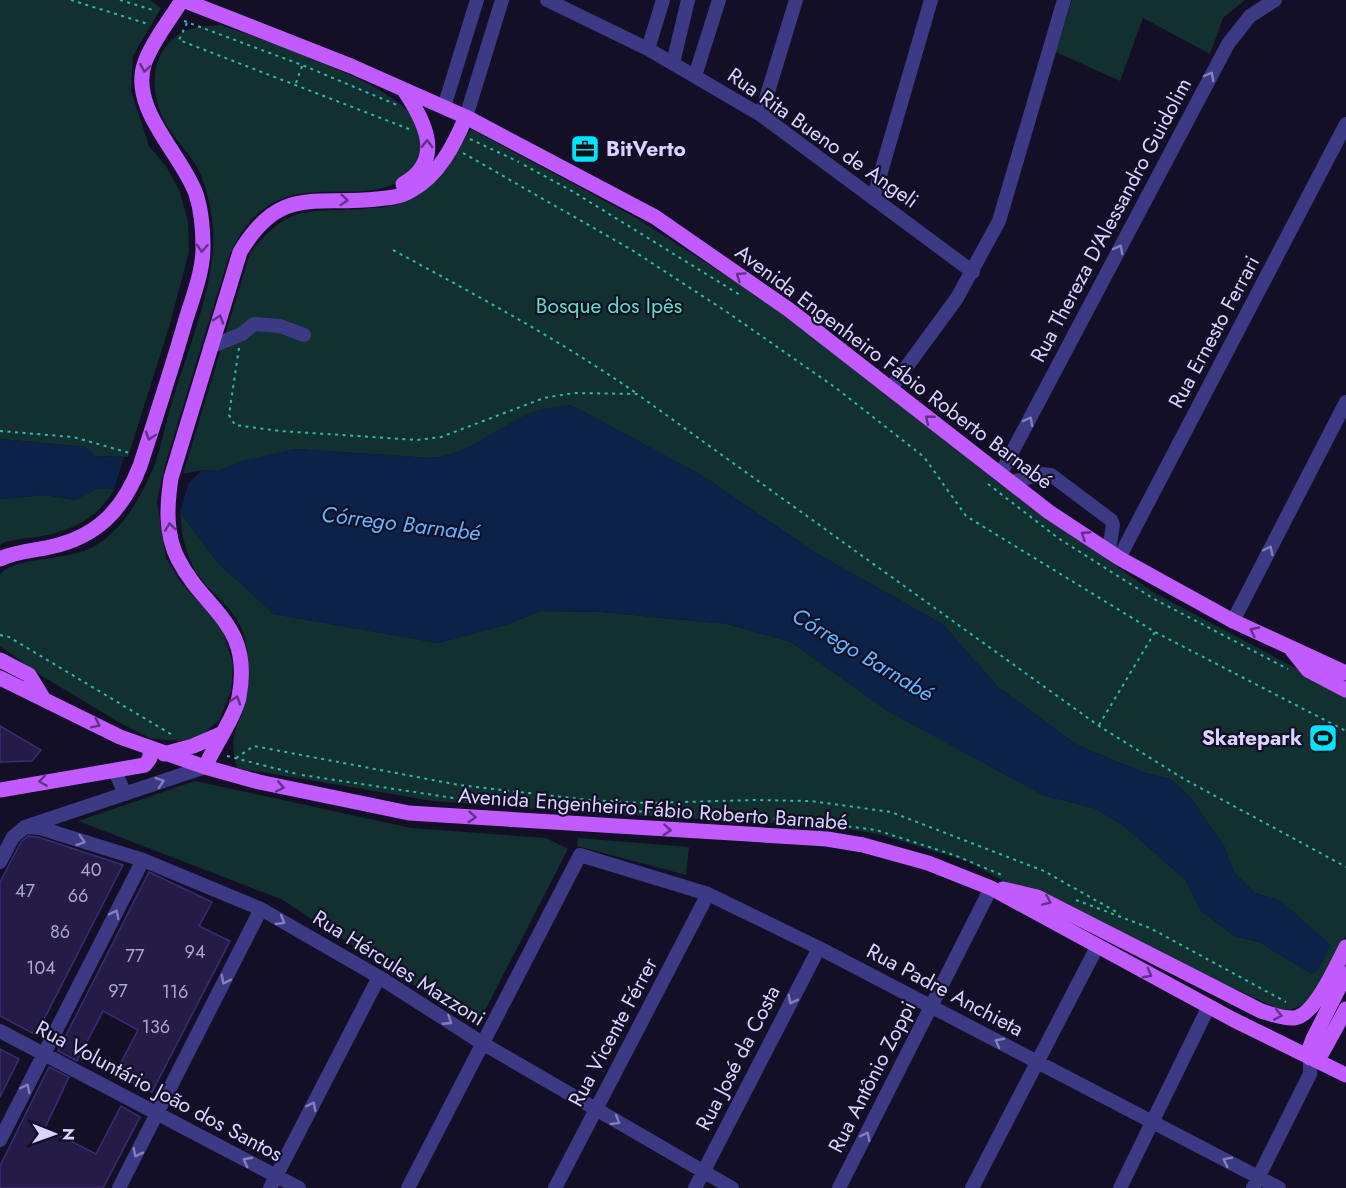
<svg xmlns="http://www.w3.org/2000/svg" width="1346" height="1188" font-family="Jost,sans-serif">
<rect width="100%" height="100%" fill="#130f26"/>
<path fill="#12302f" d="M0 0H150L161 8 133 56 131 91 149 146 166 166 179 190 188 221 189 252 170 324 128 457 95 456 85 447 0 439Z
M1072 0H1245L1223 18 1210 54 1143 18 1120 81 1056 52Z
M221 25C269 42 378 78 411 114 420 124 420 136 420 148 420 165 415 172 400 181 365 201 322 184 284 198 257 207 240 231 229 256L165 465 157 501 166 558 181 582 222 629 233 664 231 691 219 720 201 736 182 741 152 739 120 723 42 676 0 646V574C20 554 68 563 98 544 121 529 136 505 148 480 160 457 164 427 172 402 186 356 210 296 213 249 215 225 209 191 198 169 190 154 178 143 169 129 149 99 147 53 181 33 193 26 208 26 221 25Z
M471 129 633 216 788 315 1000 484 1153 592 1346 695V936L1319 987 1306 1004 1289 1010 1277 1008 1008 884 969 862 882 835 831 826 592 813 433 801 237 768C227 729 240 731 246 698 250 677 249 658 245 639 240 616 220 600 205 584 187 562 182 540 180 512L217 562 274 614 438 643 505 625 541 611 602 612 727 624 791 642 888 711 1043 795 1097 809 1125 827 1186 880 1201 911 1235 936 1259 942 1312 974 1281 901 1255 893 1234 872 1224 846 1190 797 1170 779 1145 773 1077 745 998 687 942 624 814 552 701 475 571 405C558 407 542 408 529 414 496 428 469 455 431 458L296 449 240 462 218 471 202 470 183 474 250 253C294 198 311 215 372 208 381 208 395 206 403 202 434 186 454 157 471 129Z
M96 489H114C100 518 69 532 37 537 23 539 13 539 0 544V499L46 495 75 500Z
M195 781 411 828 546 838 568 849 477 1026 281 899 78 821Z
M578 838 689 847 686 875 577 846Z"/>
<path fill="#0c2248" d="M571 405 701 475 814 552 942 624 998 687 1077 745 1145 773 1170 779 1190 797 1224 846 1234 872 1255 893 1281 901 1331 945 1320 968 1312 974 1259 942 1235 936 1201 911 1186 880 1125 827 1097 809 1043 795 888 711 791 642 727 624 602 612 541 611 505 625 438 643 274 614 217 562 180 512 188 484 202 470 218 471 240 461 296 449 431 458C469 455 496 428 529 414 542 408 558 407 571 405Z
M0 439 85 447 95 456 124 457 114 489H96L75 500 46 495 0 499Z"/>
<path fill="#241b47" stroke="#3b2d73" stroke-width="1.5" d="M0 726 41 750 32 761 0 762Z
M28 836 38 837 123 865 36 1035 0 1016V882L21 842Z
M149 872 212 902 199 926 230 941 152 1092 115 1074 138 1030 103 1011 77 1061 58 1051Z
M0 1049 19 1059 0 1097Z
M49 1067 69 1077 45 1128 96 1154 121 1106 140 1117 103 1188H0V1166Z"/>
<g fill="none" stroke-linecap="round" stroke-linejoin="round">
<path stroke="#2fb8b0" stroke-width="2" stroke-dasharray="3 4.5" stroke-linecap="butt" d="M71 0 148 24
M120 0 156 11
M184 21 302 65 397 105
M187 23 179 40 409 129
M296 83 302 66
M470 139 519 162
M463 153 632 250 727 312 836 388 924 457 966 516 1155 632 1346 731
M524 165 572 191 740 295
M393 250C476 295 558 339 636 393
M239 348 229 415 235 425 280 431 417 440 441 437 544 398 574 393 637 394 1099 726 1184 779 1346 867
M0 431 73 437 130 453
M988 484 1058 538 1154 599 1288 669
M0 635 9 637 174 736
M1099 725 1155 632
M227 756 297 774
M236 758 254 746 459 785 589 800 646 803 755 800 811 801 891 812 1044 871 1120 914
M302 775 480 802
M594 809 799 820 876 830 954 855 1002 875
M1076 900 1150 928 1286 1002"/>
<path stroke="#3d3a85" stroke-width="14" d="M547 0 648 49 761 115 973 272
M648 49 663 0
M673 63 688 0
M695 76 719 0
M444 107 477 0
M761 115 796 0
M466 117 502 0
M874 196 931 0
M210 347 242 334 254 324 280 326 304 335
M891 388 957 298 999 221 1064 0
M1001 473 1228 44 1250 16 1275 0
M1012 482 1041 474 1051 475 1111 520 1113 525 1109 550
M1119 558 1346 124
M1233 621 1346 402
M115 771 125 794
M25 827 40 828 143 860 261 909 379 977 482 1043 732 1188
M0 862 13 837 25 827 205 767
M0 1031 299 1188
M0 1140 143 860
M119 1188 261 909
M270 1188 379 977
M408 1188 580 855 708 894 819 948 1279 1188
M555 1188 708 894
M695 1188 819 948
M839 1188 991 888
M972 1188 1097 947
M1120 1188 1209 1006
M1253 1188 1310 1074V1058"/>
<path stroke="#c25bff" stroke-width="15" d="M183 0 351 66 466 117 655 217 788 309 1049 512 1119 558 1233 621 1346 673
M403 184C446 160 424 120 404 90
M0 559C16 551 33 551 50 547 97 537 123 510 140 466 156 417 172 368 186 319 193 297 203 271 203 248 203 230 202 212 196 194 182 154 128 108 145 62 153 40 170 20 182 0
M1292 650 1308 670 1346 690
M0 660 29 675 43 698
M0 678 120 737 205 767 259 782 409 813 827 839 863 845 928 863 991 888 1234 1020 1346 1075
M164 754 193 746 221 734
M205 767C213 749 237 712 239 697 253 623 205 612 178 559 165 534 167 505 171 478L240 252C280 185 314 206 377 199 389 198 401 197 412 190 439 175 454 145 466 117
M0 790 145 765 150 758V749
M1003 889 1037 897 1261 1011C1271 1014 1284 1019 1294 1018 1315 1016 1337 964 1346 947
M1346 974 1313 1039 1310 1047V1058L1322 1053 1346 1009"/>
</g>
<defs><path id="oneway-chevron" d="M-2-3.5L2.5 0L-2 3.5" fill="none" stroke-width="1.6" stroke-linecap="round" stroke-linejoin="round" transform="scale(1.5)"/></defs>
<g stroke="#623188">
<use href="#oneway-chevron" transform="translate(145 68) rotate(100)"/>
<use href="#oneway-chevron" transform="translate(427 144) rotate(-89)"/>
<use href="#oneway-chevron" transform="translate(344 200) rotate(5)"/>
<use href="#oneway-chevron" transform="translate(202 248) rotate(93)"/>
<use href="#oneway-chevron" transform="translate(740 276) rotate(-145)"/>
<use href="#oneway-chevron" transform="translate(219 319) rotate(-72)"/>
<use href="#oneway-chevron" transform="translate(929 419) rotate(-141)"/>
<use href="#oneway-chevron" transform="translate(150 436) rotate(108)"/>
<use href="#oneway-chevron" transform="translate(170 527) rotate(-98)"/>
<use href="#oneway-chevron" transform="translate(1085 535) rotate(-147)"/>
<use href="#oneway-chevron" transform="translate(1254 631) rotate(-155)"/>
<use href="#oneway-chevron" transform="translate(236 700) rotate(-72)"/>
<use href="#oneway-chevron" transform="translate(96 724) rotate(26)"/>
<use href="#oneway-chevron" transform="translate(43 781) rotate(172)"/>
<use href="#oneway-chevron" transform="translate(280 787) rotate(12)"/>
<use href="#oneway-chevron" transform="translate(472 817) rotate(4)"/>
<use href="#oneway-chevron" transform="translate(667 830) rotate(4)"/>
<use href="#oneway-chevron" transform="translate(1047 901) rotate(24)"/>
<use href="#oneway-chevron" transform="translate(1148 974) rotate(28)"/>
<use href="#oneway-chevron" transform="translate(1278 1015) rotate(11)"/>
</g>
<g stroke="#837fbc">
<use href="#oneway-chevron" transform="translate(1210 76) rotate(-62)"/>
<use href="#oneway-chevron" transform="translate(1119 249) rotate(-62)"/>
<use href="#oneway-chevron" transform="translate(1029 421) rotate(-62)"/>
<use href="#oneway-chevron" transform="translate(1269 550) rotate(-63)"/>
<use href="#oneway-chevron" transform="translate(160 782) rotate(-18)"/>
<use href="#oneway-chevron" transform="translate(81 841) rotate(17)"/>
<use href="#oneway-chevron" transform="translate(115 914) rotate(-63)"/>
<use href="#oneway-chevron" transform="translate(281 921) rotate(30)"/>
<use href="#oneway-chevron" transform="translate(225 980) rotate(117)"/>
<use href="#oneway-chevron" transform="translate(792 1000) rotate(117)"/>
<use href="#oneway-chevron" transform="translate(448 1021) rotate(33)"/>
<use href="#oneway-chevron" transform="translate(999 1042) rotate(-152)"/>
<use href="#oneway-chevron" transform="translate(26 1088) rotate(-63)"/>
<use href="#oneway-chevron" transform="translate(312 1106) rotate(-63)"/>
<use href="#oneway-chevron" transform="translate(616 1121) rotate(30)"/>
<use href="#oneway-chevron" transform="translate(866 1136) rotate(-63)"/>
<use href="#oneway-chevron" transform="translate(137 1153) rotate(117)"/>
<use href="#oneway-chevron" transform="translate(247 1161) rotate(-152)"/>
<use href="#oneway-chevron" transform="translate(1227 1161) rotate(-153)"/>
</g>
<defs>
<g id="office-square" transform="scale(1.5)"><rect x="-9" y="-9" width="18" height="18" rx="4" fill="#00e5ff" stroke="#130f26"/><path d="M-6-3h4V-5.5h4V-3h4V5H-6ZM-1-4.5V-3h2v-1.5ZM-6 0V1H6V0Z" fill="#111"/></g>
<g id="stadium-square" transform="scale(1.5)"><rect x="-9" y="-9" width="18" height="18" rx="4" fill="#00e5ff" stroke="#130f26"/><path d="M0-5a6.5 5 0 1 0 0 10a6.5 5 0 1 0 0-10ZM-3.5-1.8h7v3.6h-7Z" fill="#111"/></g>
</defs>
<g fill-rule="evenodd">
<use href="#office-square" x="585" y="149"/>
<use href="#stadium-square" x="1323" y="738"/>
</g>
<g text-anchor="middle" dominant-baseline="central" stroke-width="4.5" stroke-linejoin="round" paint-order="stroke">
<g font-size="18" fill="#aca6d1">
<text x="91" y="870">40</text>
<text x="25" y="891">47</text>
<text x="78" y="896">66</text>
<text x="60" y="932">86</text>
<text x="195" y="952">94</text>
<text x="135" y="956">77</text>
<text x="41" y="968">104</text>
<text x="118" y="991">97</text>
<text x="175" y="992">116</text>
<text x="156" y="1027">136</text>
</g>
<g font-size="21" fill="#d9d4ff" stroke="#130f26">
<text transform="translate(823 138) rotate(35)">Rua Rita Bueno de Angeli</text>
<text transform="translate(1111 220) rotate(-62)">Rua Thereza D'Alessandro Guidolim</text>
<text transform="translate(1214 332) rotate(-62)">Rua Ernesto Ferrari</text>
<text transform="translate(894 367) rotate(37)">Avenida Engenheiro Fábio Roberto Barnabé</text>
<text transform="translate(653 809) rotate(4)">Avenida Engenheiro Fábio Roberto Barnabé</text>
<text transform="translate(399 968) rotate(32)">Rua Hércules Mazzoni</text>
<text transform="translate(945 990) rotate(28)">Rua Padre Anchieta</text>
<text transform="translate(613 1032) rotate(-62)">Rua Vicente Férrer</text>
<text transform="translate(738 1058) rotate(-63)">Rua José da Costa</text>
<text transform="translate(872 1077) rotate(-63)">Rua Antônio Zoppi</text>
<text transform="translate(159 1091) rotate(28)">Rua Voluntário João dos Santos</text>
</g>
<g font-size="21" font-weight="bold" fill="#d9d4ff" stroke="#130f26" text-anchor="start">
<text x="606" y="149">BitVerto</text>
<text x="1302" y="738" text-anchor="end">Skatepark</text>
</g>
<g font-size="21" fill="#5fe0c0" stroke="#130f26">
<text x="609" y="306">Bosque dos Ipês</text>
</g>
<g font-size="22" font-style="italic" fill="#62b6ff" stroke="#130f26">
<text transform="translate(401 523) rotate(7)">Córrego Barnabé</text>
<text transform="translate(863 654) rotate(31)">Córrego Barnabé</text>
</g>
</g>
<g transform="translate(54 1134) rotate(91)" stroke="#130f26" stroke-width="4.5" paint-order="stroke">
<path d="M0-4.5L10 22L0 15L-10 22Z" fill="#d9d4ff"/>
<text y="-9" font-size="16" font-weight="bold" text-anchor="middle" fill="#d9d4ff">N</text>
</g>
</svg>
